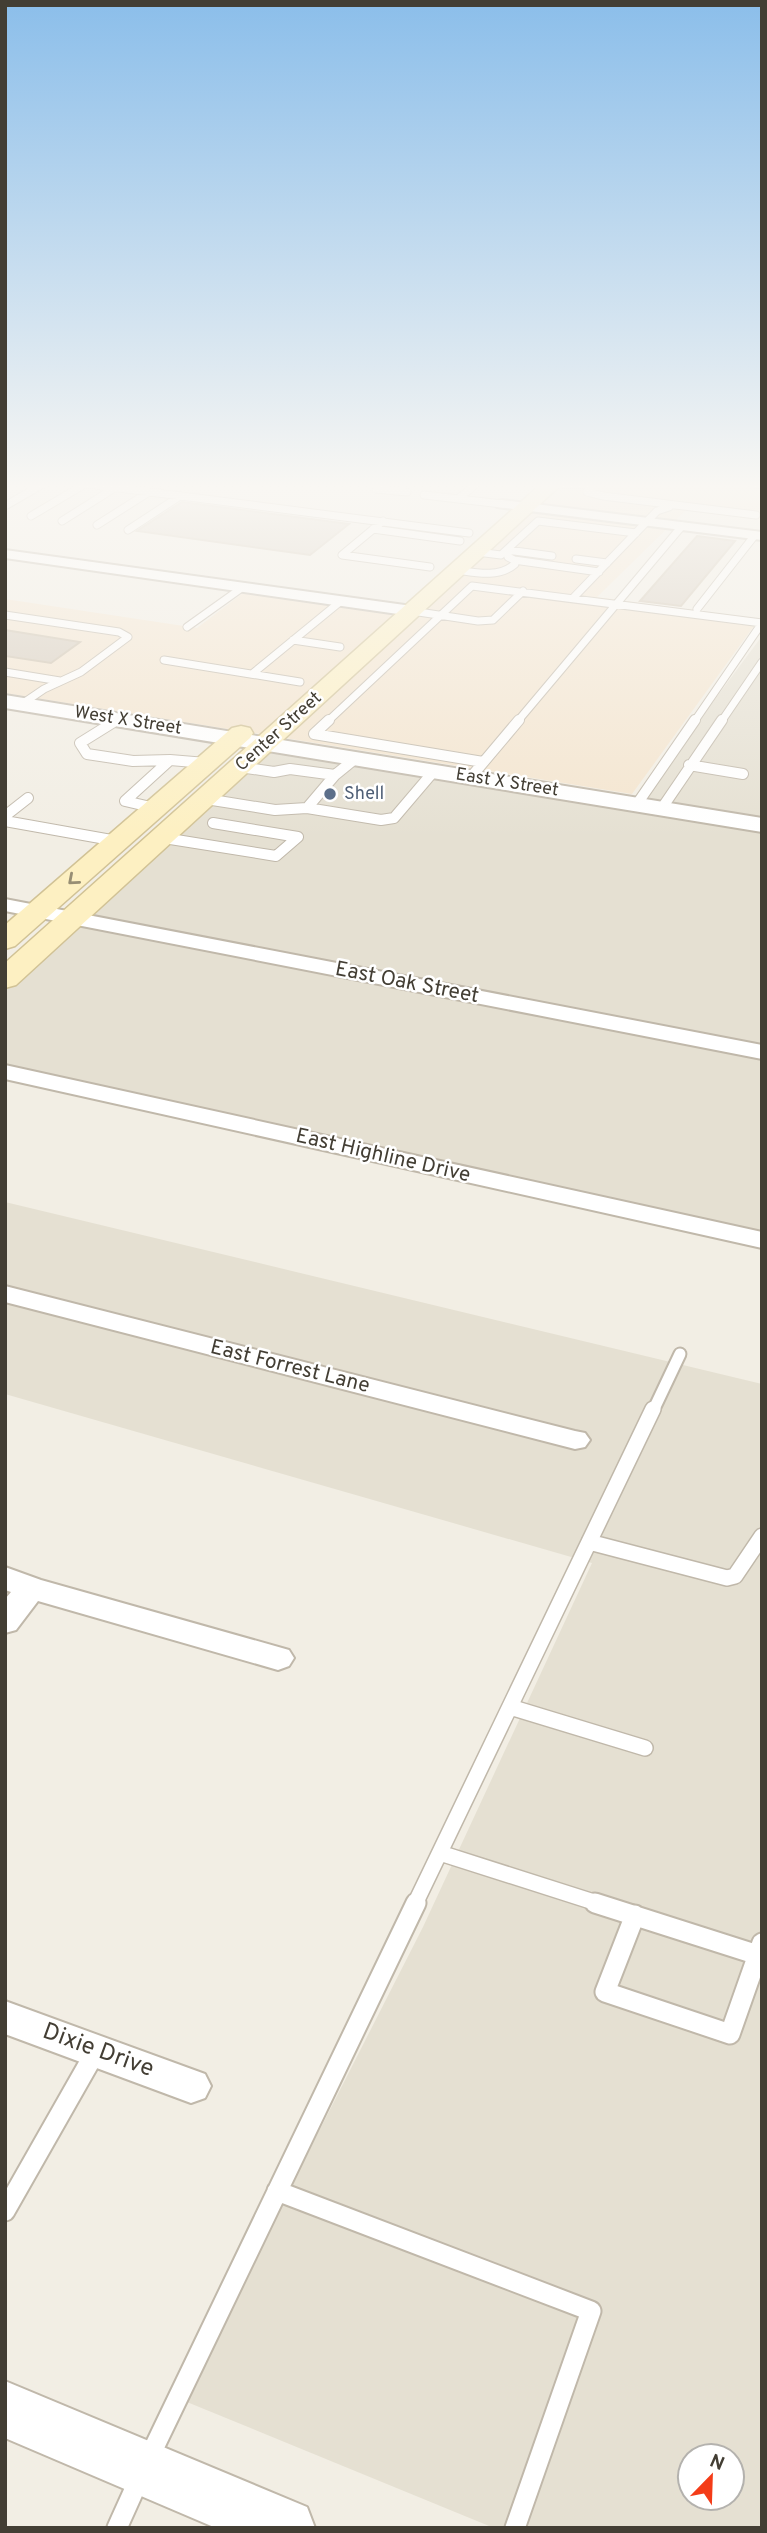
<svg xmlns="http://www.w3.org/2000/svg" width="767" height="2533" font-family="Overpass,sans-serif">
<rect width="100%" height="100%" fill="#f2eee4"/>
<path fill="#e5e0d2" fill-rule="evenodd" d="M762 636V1240L5 1072V979L265 743 637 804Z
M5 1202 762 1384V2528H494L182 2400 423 1927 592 1563 5 1394ZM690 2456H732V2498H690Z"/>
<path fill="#f4e5cf" d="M564 484H762V520L686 510 597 597 759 619 632 794 5 693V599L197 628 243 593 418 618Z"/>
<path fill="#d6ccbd" stroke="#cdc1ad" stroke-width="2" d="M182 502 349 524 310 555 137 531Z
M697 536 735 541 681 606 640 601Z
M5 630 80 642 51 663 5 656Z"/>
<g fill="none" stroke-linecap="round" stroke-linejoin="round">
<g stroke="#c0b8aa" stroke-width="9">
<path id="service-far4" d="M88 484 469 533
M563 484H592
M757 484H762
M590 486 587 492 603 496 756 515
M376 489 407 492
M424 495 502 504
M458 499 476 484
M5 506 43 484
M31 516 85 484
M62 521 116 487
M383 521 342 555 430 567
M97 525 149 492
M373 529 460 541
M128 530 180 496
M507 550 552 556
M477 552 501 555 538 521 636 533
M576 559 607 563
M514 560 599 572
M458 570C477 573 499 578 515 564L514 560 508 557
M574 597 657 511 669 507
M697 609 755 535
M412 611 478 621 493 620 523 591
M5 615 119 632 128 637 81 672 44 689 22 704
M187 627 243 587
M293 640 340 647
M164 660 300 682
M5 672 60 681
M252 674 341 601
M114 722 119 719
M327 722 472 586 762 623 694 722
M517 722 682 526
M721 722 762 662"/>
</g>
<g stroke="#c0b8aa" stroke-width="12">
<path id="service-far3" d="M117 720 80 743 87 754 133 761 170 760
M329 720 314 734 483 762
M689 765 743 774
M240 767 274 772 290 769 335 775 356 758
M471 777 519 720
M206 799 275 810 307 808 381 820 394 818 434 771
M637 804 695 720
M155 808 125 801 170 760 206 763
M307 808 335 775
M662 808 722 720
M5 816 28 798
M5 821 117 841
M213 823 298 837
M164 838 276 856 298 837"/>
</g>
<g stroke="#c0b8aa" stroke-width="15">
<path id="service-far2" d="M653 1411 680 1354"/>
</g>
<g stroke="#c0b8aa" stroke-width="18">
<path id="service-far1" d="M589 1542 727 1578 735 1576 762 1536
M510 1707 645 1748
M440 1853 600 1904
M415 1904 653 1409"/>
</g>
<g stroke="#c0b8aa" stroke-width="23">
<path id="service" d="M595 1903 758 1955
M635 1915 605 1992 730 2034 762 1943
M277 2191 591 2311 515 2528
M5 2211 96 2051
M149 2458 416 1903
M117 2528 140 2477"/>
</g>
<g stroke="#c0b8aa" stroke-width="4">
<path id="minor" d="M502 500 762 532V540L497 507V501Z
M5 550 412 606 420 611 412 616 5 558Z
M5 899 762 1045V1059L5 911Z
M5 1065 762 1232V1248L5 1079Z
M5 1286 575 1431 585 1433 590 1440 585 1447 575 1449 5 1302Z
M5 1567 41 1580 289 1650 294 1658 289 1666 278 1670 38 1601 16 1630 5 1633V1599L11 1592 5 1590Z
M5 2001 205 2074 211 2086 205 2098 191 2103 5 2034Z"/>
</g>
<g stroke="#c0b8aa" stroke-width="4">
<path id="tertiary" d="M5 695 762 818V832L5 708Z
M5 2381 307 2507 315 2528H216L5 2438Z"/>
</g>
<g stroke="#d1c295" stroke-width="3">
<path id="secondary" d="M541 484H562L16 985 5 988V963Z
M241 726 250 728 253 733 250 738 15 946 5 949V925L232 728Z"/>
</g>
<use href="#service-far4" stroke="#fff" stroke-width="7"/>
<use href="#service-far3" stroke="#fff" stroke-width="10"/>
<use href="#service-far2" stroke="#fff" stroke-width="11"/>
<use href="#service-far1" stroke="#fff" stroke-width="15"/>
<use href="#service" stroke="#fff" stroke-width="19"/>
<use href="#minor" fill="#fff" fill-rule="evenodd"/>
<use href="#tertiary" fill="#fff" fill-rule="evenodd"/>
<use href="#secondary" fill="#fdf0c2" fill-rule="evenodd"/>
</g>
<defs><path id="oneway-chevron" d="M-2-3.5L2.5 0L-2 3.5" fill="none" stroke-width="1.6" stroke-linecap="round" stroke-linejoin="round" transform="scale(1.75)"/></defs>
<use stroke="#978e74" href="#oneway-chevron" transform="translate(73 880) rotate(139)"/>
<linearGradient id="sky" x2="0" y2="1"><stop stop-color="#8bbeea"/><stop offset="0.58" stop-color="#f9f7f3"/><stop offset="1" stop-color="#f9f7f3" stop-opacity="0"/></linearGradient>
<rect width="767" height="838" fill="url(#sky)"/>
<circle fill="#5c6f8a" stroke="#fff" stroke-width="2.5" cx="330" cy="794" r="7"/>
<g text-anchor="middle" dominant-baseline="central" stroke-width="5" stroke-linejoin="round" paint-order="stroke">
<g font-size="18" fill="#433e34" stroke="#fff">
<text transform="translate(128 721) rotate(9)">West X Street</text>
<text transform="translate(279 732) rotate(-42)">Center Street</text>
<text transform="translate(507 783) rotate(9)">East X Street</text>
</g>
<g font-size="18" fill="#4e5e75" stroke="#fff" text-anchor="start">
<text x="344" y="794">Shell</text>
</g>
<g font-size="21" fill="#433e34" stroke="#fff">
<text transform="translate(407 983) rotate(11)">East Oak Street</text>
<text transform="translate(383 1156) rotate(13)">East Highline Drive</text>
<text transform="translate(290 1367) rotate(14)">East Forrest Lane</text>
</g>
<g font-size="24" fill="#433e34" stroke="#fff">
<text transform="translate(98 2051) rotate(20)">Dixie Drive</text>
</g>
</g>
<rect width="767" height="2533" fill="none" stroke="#433e34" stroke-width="14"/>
<g transform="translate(711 2477) rotate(23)"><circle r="33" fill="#ffffff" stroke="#b4b2ae" stroke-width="2"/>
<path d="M0-5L12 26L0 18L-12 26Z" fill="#f43c18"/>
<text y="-10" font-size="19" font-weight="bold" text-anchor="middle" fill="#433e34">N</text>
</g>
</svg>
